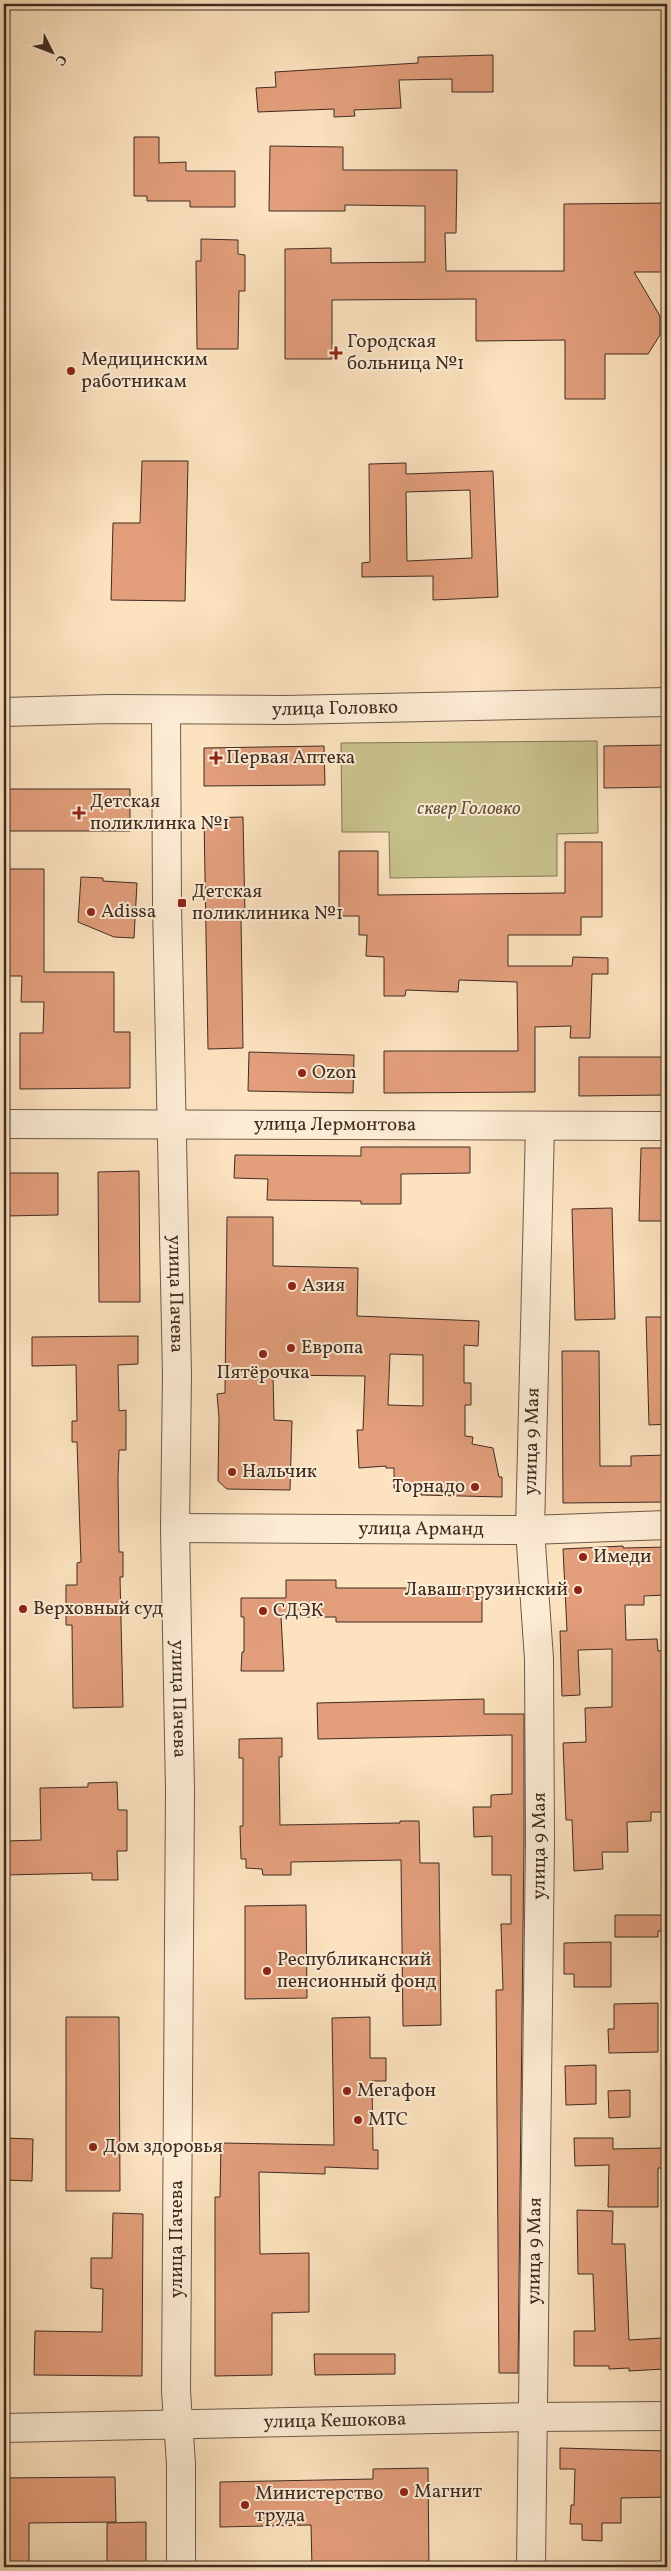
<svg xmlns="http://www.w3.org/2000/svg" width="671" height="2571" font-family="Vollkorn,serif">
<rect width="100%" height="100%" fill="#fce2bf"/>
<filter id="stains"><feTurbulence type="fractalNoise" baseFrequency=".004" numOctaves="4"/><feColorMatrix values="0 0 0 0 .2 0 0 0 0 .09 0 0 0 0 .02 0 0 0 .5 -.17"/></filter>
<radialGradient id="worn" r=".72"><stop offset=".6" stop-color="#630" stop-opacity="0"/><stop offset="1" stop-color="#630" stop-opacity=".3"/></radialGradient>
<path fill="#c7c18c" stroke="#837657" d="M597 741 598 833 557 834V876L390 878 389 832H342L341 743Z"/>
<path fill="#e39e7c" stroke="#3f2c22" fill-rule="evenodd" d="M493 55V92H452V79L399 80 401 108 354 110 355 116 334 117V109L258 112 256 88 276 87 275 72 418 63V57Z
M134 137H159V163L186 162V171H235V207H190V201H147V196H134Z
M270 146 343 147V170H457L456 233H445L446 271H564V204L667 203V272H634L660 316V335L648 354H605V399H565V340L476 341V299L332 300V359H285V249L331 248V263L425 262V206L345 205V211H269Z
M201 239 238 240V254L245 255V291H239L238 349H197L196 261H201Z
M142 461H188L185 601 111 600 113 523H140Z
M406 463V474L493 471 498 597 433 600V576L362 577V563L370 562 369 464ZM470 490 472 558 407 561 406 492Z
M667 745V787L604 788V746Z
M324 746 325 785 204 786V748Z
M4 789H130V831H4Z
M243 817 245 916 241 917 243 1048 208 1049 204 818Z
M565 842H602V917H581V935H508V966H572L573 957 608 958V974H592L590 1038H570L571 1026 535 1027V1092L384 1093V1051H518L517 982 459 980 458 992 406 990 405 996H384V957L366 956 367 935H359V916H339V851H378V895L565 893Z
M4 869H44V972H114V1032H130V1088L20 1089V1033H43L44 1002H21L22 976H4Z
M81 877 103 878V881L137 883 134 938 114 937 78 922Z
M249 1052 354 1055 353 1093 248 1091Z
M579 1057H667V1095L579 1096Z
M361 1147H470V1173L401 1174V1204H361V1201L267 1200 268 1179 234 1178 235 1155 361 1156Z
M641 1148H667V1221H639Z
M139 1171 140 1302H99L98 1172Z
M4 1173H58V1215L4 1216Z
M612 1208 615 1319 575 1320 572 1209Z
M227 1217H273V1266L358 1268 357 1316 479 1321 478 1346 464 1345V1383H471V1405H465V1436L473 1437 472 1444 493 1448 499 1477H502V1497L421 1495V1488H394V1468H386V1466L359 1468 357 1430H363L365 1376 273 1375 274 1420 292 1421 290 1490 227 1489 218 1481 219 1418 217 1394 225 1393ZM390 1354 423 1355V1406L388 1405Z
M646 1317H667V1424L649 1425Z
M138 1336V1364L118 1365 119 1411 126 1410V1450H119L118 1478 119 1552H123V1577H120L123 1707 73 1708 72 1625H66V1585H77V1563L81 1562 77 1442H72V1421H77L76 1365 32 1366V1337Z
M562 1351H599L600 1466H631V1456L667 1455V1502L563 1503Z
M623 1546V1548L667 1547V1595L644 1596V1605H625L626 1640 657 1639 658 1651 667 1650V1812H651V1821L627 1822 628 1852H602L603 1869 574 1871 572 1820H566L563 1743 586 1742 585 1708 612 1707V1649L578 1650 580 1695 562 1696 560 1631H567L563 1549Z
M286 1580H336V1588H482V1622H336V1617H281L284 1671H241L242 1652H244V1617H241V1598H286Z
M484 1699V1714H524V1841L518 2373H499L496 1990H503L501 1924H511V1875H492V1836L474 1837 473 1807H491V1795L512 1794V1735L318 1739 317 1703Z
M282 1738V1757H279L280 1825 400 1823V1821H419L420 1863H439L441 2025 403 2026 401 1860 291 1862V1875H263L262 1869 246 1868V1859H241L240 1826H243V1758H239V1739Z
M117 1782 118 1810H127V1851H117L118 1880H92V1873L4 1875V1841L41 1840 40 1788 88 1787V1783Z
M306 1905 307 1998 245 1999V1906Z
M615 1915H667V1931H658V1937H615Z
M611 1942V1987H574V1974H564V1943Z
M658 2003V2052L609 2053 608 2029H614V2004Z
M66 2017H119L120 2191H66Z
M370 2017V2058H386V2081H372L373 2150H378V2169L325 2167V2174L259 2172 260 2254 309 2253V2312L272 2313V2375L215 2376V2197H220L221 2143 334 2145 332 2018Z
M596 2065V2104L566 2105 565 2066Z
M630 2090V2117L609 2118 608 2091Z
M4 2138 33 2139 32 2181 4 2180Z
M574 2138H613V2149L665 2148V2168H658V2207H608L609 2165 575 2166Z
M577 2210 613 2211 612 2244H625L629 2340 662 2338 664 2369 629 2371V2368L609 2369V2366H574V2331H595L593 2274H578Z
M113 2213 143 2214 142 2376 34 2375 35 2331 102 2332 103 2289 91 2288V2258H112Z
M314 2354H395V2374L315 2375Z
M560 2448 667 2451V2497L621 2498V2523H602V2541L582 2540V2524H570L571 2505H574L575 2469H560Z
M428 2468 429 2567H312L311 2525 220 2527V2482L373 2479V2469Z
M115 2477 116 2522 29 2523V2567H4V2478Z
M146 2522V2567H107V2523Z"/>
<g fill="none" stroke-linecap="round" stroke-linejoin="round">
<g stroke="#6e5a49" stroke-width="30">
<g id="minor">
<path id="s1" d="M166 710 167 905 177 1375 175 1528 180 1790 176 2391 181 2464V2567"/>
<path id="s2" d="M4 712 109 709 285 710 667 702"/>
<path id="s3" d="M4 1124 667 1126"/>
<path id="s4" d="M175 1528 530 1530 667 1525"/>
<path id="s5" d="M4 2428 532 2417 667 2416"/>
<path id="s6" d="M531 2567 540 1841 539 1659 530 1530 540 1126"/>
</g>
</g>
<use href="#minor" stroke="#fdecd5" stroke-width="28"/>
</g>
<g fill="#8f2418" stroke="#fdecd5" stroke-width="2">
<path d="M333.5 345.5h5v5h5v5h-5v5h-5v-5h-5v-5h5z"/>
<circle cx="71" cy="371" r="5"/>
<path d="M213.5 750.5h5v5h5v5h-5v5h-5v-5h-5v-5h5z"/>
<path d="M76.5 805.5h5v5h5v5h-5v5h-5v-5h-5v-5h5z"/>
<rect x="177" y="898" width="10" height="10" rx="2.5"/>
<circle cx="91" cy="912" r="5"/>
<circle cx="302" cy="1073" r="5"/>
<circle cx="292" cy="1286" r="5"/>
<circle cx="291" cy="1348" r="5"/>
<circle cx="263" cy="1354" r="5"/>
<circle cx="232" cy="1472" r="5"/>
<circle cx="475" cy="1487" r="5"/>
<circle cx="583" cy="1557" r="5"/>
<circle cx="578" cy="1590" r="5"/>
<circle cx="23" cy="1609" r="5"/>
<circle cx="263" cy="1611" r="5"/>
<circle cx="267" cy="1971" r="5"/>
<circle cx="347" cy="2091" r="5"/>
<circle cx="358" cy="2120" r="5"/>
<circle cx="93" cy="2147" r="5"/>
<circle cx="404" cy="2492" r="5"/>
<circle cx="245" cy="2505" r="5"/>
</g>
<g text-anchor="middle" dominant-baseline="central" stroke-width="4" stroke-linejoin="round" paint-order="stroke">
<g font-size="19" fill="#3f2c22" stroke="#fdecd5" text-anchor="start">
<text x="347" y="342">Городская<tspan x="347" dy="22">больница №1</tspan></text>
<text x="81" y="360">Медицинским<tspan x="81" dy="22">работникам</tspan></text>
<text x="226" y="758">Первая Аптека</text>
<text x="90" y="802">Детская<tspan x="90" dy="22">поликлинка №1</tspan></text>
<text x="192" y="892">Детская<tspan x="192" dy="22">поликлиника №1</tspan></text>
<text x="101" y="912">Adissa</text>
<text x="312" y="1073">Ozon</text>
<text x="302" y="1286">Азия</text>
<text x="301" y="1348">Европа</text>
<text x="263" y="1373" text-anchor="middle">Пятёрочка</text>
<text x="242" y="1472">Нальчик</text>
<text x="465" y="1487" text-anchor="end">Торнадо</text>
<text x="593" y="1557">Имеди</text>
<text x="568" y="1590" text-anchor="end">Лаваш грузинский</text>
<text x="33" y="1609">Верховный суд</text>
<text x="273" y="1611">СДЭК</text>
<text x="277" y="1960">Республиканский<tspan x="277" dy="22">пенсионный фонд</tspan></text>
<text x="357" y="2091">Мегафон</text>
<text x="368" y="2120">МТС</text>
<text x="103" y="2147">Дом здоровья</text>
<text x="414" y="2492">Магнит</text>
<text x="255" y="2494">Министерство<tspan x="255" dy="22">труда</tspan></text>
</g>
<g font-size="19" fill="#3f2c22" stroke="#fdecd5">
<text stroke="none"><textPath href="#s2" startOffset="331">улица Головко</textPath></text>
<text stroke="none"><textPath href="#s3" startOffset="331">улица Лермонтова</textPath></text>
<text stroke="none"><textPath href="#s1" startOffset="584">улица Пачева</textPath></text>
<text stroke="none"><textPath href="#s6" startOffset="1126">улица 9 Мая</textPath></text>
<text stroke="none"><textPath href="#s4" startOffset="246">улица Арманд</textPath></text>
<text stroke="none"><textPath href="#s1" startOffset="989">улица Пачева</textPath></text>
<text stroke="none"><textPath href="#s6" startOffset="721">улица 9 Мая</textPath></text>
<text transform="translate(177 2239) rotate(-90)">улица Пачева</text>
<text stroke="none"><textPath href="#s6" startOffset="316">улица 9 Мая</textPath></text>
<text stroke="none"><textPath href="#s5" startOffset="331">улица Кешокова</textPath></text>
</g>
<g font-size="19" font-style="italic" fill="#61513c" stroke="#fdecd5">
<text x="469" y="809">сквер Головко</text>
</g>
</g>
<rect width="671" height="2571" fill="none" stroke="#fce2bf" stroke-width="20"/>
<rect x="5" y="5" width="661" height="2561" fill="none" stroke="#3f2c22" stroke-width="2.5"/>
<rect x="10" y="10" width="651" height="2551" fill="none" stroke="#3f2c22"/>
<g transform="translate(52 52) rotate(132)" stroke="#fdecd5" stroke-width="4" paint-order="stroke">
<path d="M0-4L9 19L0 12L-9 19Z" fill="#3f2c22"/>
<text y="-8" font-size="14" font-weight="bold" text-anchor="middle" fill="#3f2c22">С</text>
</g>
<rect width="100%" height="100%" filter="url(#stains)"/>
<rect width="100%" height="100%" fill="url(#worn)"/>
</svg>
